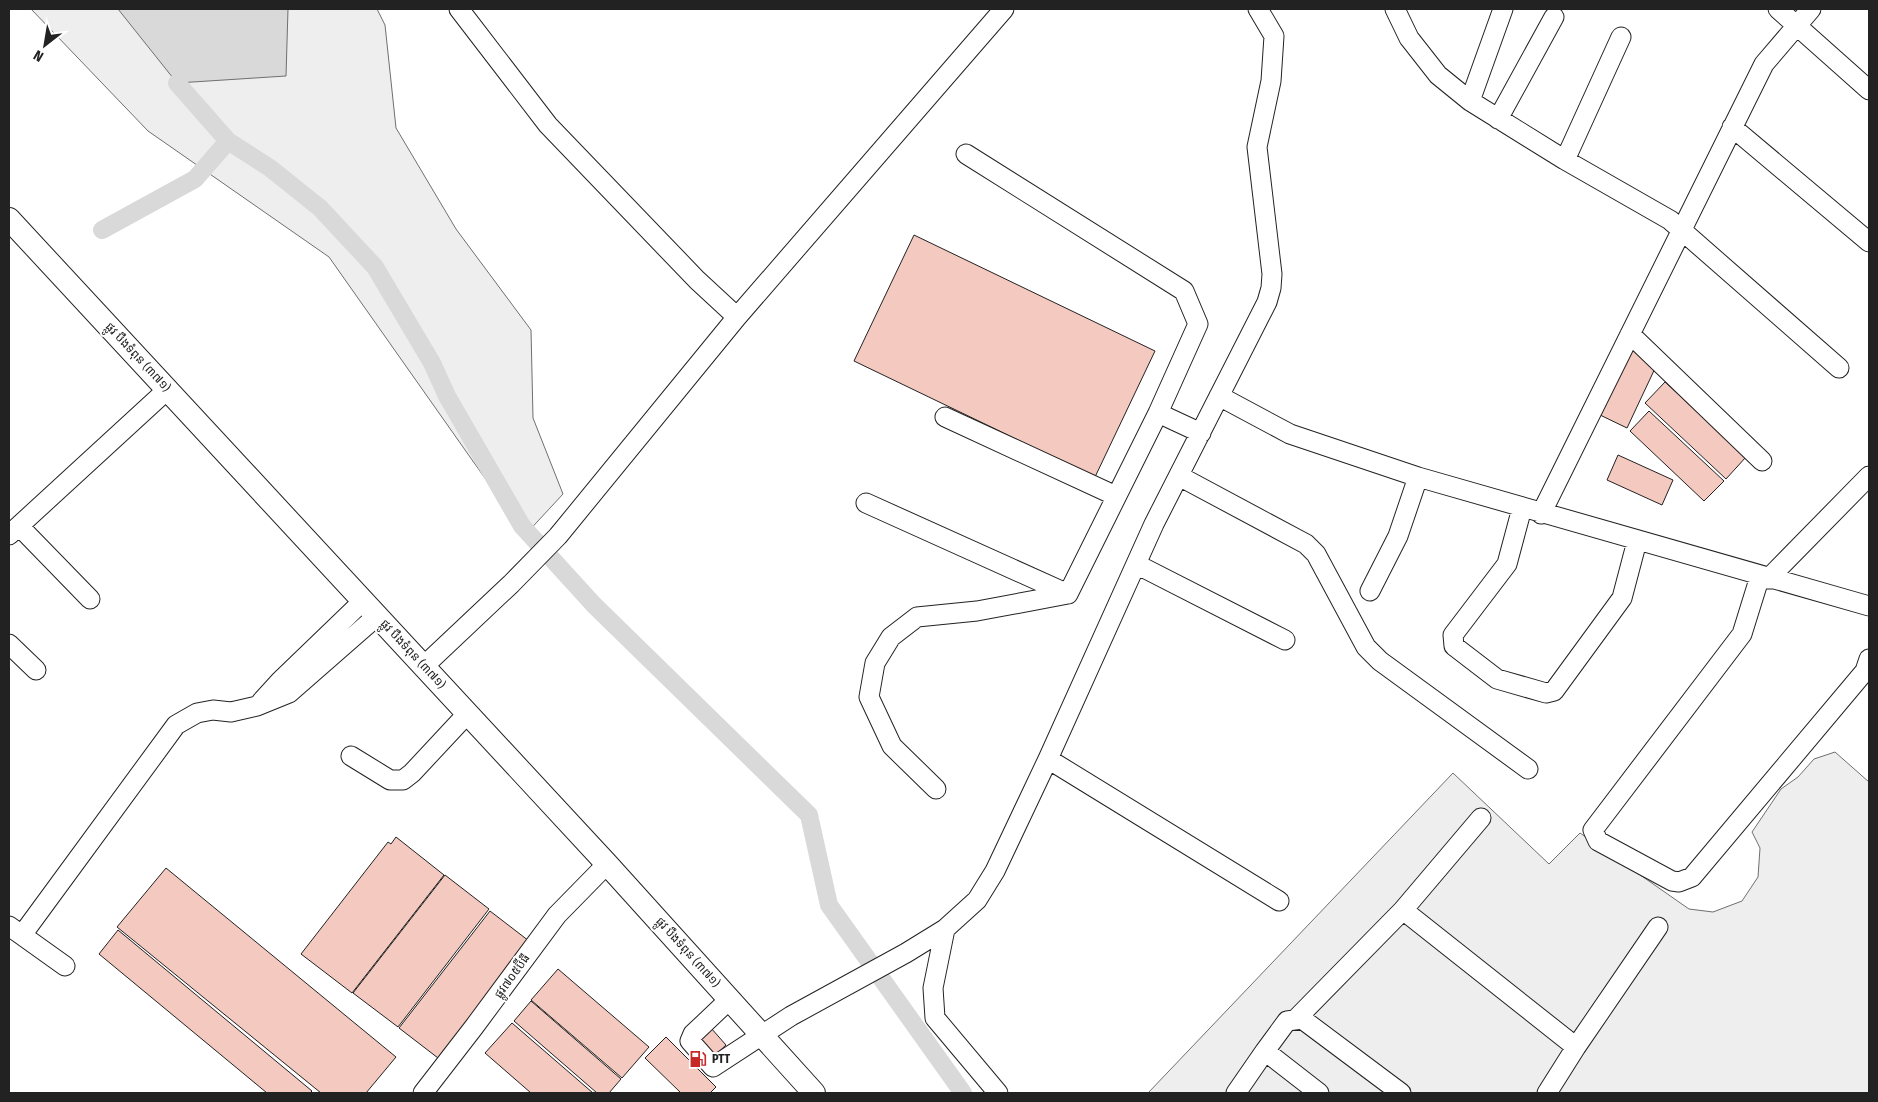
<svg xmlns="http://www.w3.org/2000/svg" width="1878" height="1102" font-family="'Fira Sans Condensed','Noto Sans Khmer',sans-serif">
<rect width="100%" height="100%" fill="#fff"/>
<path fill="#eee" stroke="#6f6f6f" d="M31 9H377L385 25 396 128 456 229 531 330 533 418 563 494 525 535 329 257 148 131Z
M1835 752 1869 782V1093H1148L1453 773 1549 864 1580 833 1689 909 1713 912 1742 901 1758 877 1760 848 1752 832 1781 789 1798 777 1814 759Z"/>
<path fill="#d9d9d9" stroke="#6f6f6f" d="M118 9H288L286 76 177 83Z"/>
<g fill="none" stroke-linecap="round" stroke-linejoin="round">
<path stroke="#d9d9d9" stroke-width="18" d="M177 83 228 141 270 168 320 208 375 267 432 363 447 396 522 526 594 605 809 815 829 905 963 1093
M102 230 195 179 228 141"/>
</g>
<path fill="#f3c9c0" stroke="#222" d="M914 235 1155 351 1095 477 854 361Z
M1630 348 1658 362 1627 428 1598 414Z
M1665 382 1746 457 1726 479 1645 403Z
M1649 411 1724 481 1704 501 1630 431Z
M1618 455 1673 480 1662 505 1607 480Z
M396 837 444 875 352 993 301 954 388 842 391 844Z
M166 868 396 1057 366 1093H321L117 927Z
M445 875 489 909 398 1027 353 993Z
M490 911 529 941 438 1058 399 1028Z
M118 930 312 1091 310 1093H267L99 954Z
M558 969 649 1047 622 1078 531 1000Z
M531 1001 621 1079 609 1093H597L514 1021Z
M512 1023 593 1093H531L485 1053Z
M711 1028 726 1045 710 1060 694 1043Z
M666 1037 716 1087 710 1093H681L645 1058Z"/>
<g fill="none" stroke-linecap="round" stroke-linejoin="round">
<g stroke="#222" stroke-width="21">
<path id="minor" d="M459 9 548 125 697 280 737 317
M1395 9 1409 38 1438 75 1470 101 1565 160 1670 220 1839 368
M1778 9 1869 90
M1470 101 1503 9
M1498 119 1554 17
M1732 127 1869 242
M1565 160 1621 37
M1630 334 1762 461
M1219 396 1290 434 1418 477 1869 606
M1158 413 1201 433
M945 417 1116 496
M1179 476 1306 544 1316 554 1366 647 1380 661 1528 769
M866 503 1068 594
M1522 508 1507 564 1453 635 1454 646 1497 679 1546 693 1554 691 1622 598 1637 541
M1541 514 1764 64 1811 9
M19 526 90 599
M9 535 168 389
M1136 564 1285 640
M1760 576 1742 634 1593 830 1598 841 1672 881 1679 882 1692 877 1865 671 1869 659
M1768 579 1869 476
M1370 591 1398 536 1418 477
M9 644 36 670
M424 666 511 584 558 536 737 317 1004 9
M261 702 280 681 363 601
M351 756 390 780H403L412 773 468 713
M1048 759 1279 901
M936 789 892 746 869 697 875 663 891 637 917 617 977 611 1068 594 1158 413 1198 324 1184 291 966 154
M1403 910 1576 1047 1658 927
M9 926 65 966
M945 929 933 988 935 1018 998 1093
M22 935 176 725 197 713 213 710 231 712 257 706 289 693 377 616
M730 999 693 1034 690 1041 713 1067 791 1016 906 953 945 929 977 900 995 871 1048 759 1154 524 1267 302 1271 288 1272 274 1257 147 1271 81 1274 36 1258 9
M1296 1019 1403 910 1481 818
M1265 1051 1287 1021 1302 1019 1401 1093
M423 1093 474 1027 557 915 607 864
M1236 1093 1265 1051 1319 1093
M1547 1093 1576 1047"/>
</g>
<g stroke="#222" stroke-width="24">
<path id="major" d="M9 219 607 864 814 1093"/>
</g>
<use href="#minor" stroke="#fff" stroke-width="19"/>
<use href="#major" stroke="#fff" stroke-width="22"/>
</g>
<defs>
<g id="fuel-bare" transform="scale(1.35)"><path d="M-5.5-6h7V0h2V4h1.3V-2.5L3-4.5l.8-.8L6-3V5H2.5V1h-1V6h-7ZM-4.2-4.7v3.2H.2V-4.7Z" fill="#c62828" stroke="#fff" stroke-width="2.5" paint-order="stroke"/></g>
</defs>
<g fill-rule="evenodd">
<use href="#fuel-bare" x="698" y="1059"/>
</g>
<g text-anchor="middle" dominant-baseline="central" stroke-width="4" stroke-linejoin="round" paint-order="stroke">
<g font-size="12" fill="#222" stroke="#fff">
<text transform="translate(138 357) rotate(47)">ផ្លូវ បឹងទំពុន (៣៧១)</text>
<text transform="translate(413 654) rotate(47)">ផ្លូវ បឹងទំពុន (៣៧១)</text>
<text transform="translate(688 952) rotate(48)">ផ្លូវ បឹងទំពុន (៣៧១)</text>
<text transform="translate(512 976) rotate(-54)">ផ្លូវ៧០៥ប៊ីធី</text>
</g>
<g font-size="12" font-weight="bold" fill="#222" stroke="#fff" text-anchor="start">
<text x="712" y="1059">PTT</text>
</g>
</g>
<rect width="1878" height="1102" fill="none" stroke="#222222" stroke-width="20"/>
<g transform="translate(45 45) rotate(211)" stroke="#ffffff" stroke-width="4" paint-order="stroke">
<path d="M0-4L9 19L0 12L-9 19Z" fill="#222222"/>
<text y="-8" font-size="14" font-weight="bold" text-anchor="middle" fill="#222222">N</text>
</g>
</svg>
